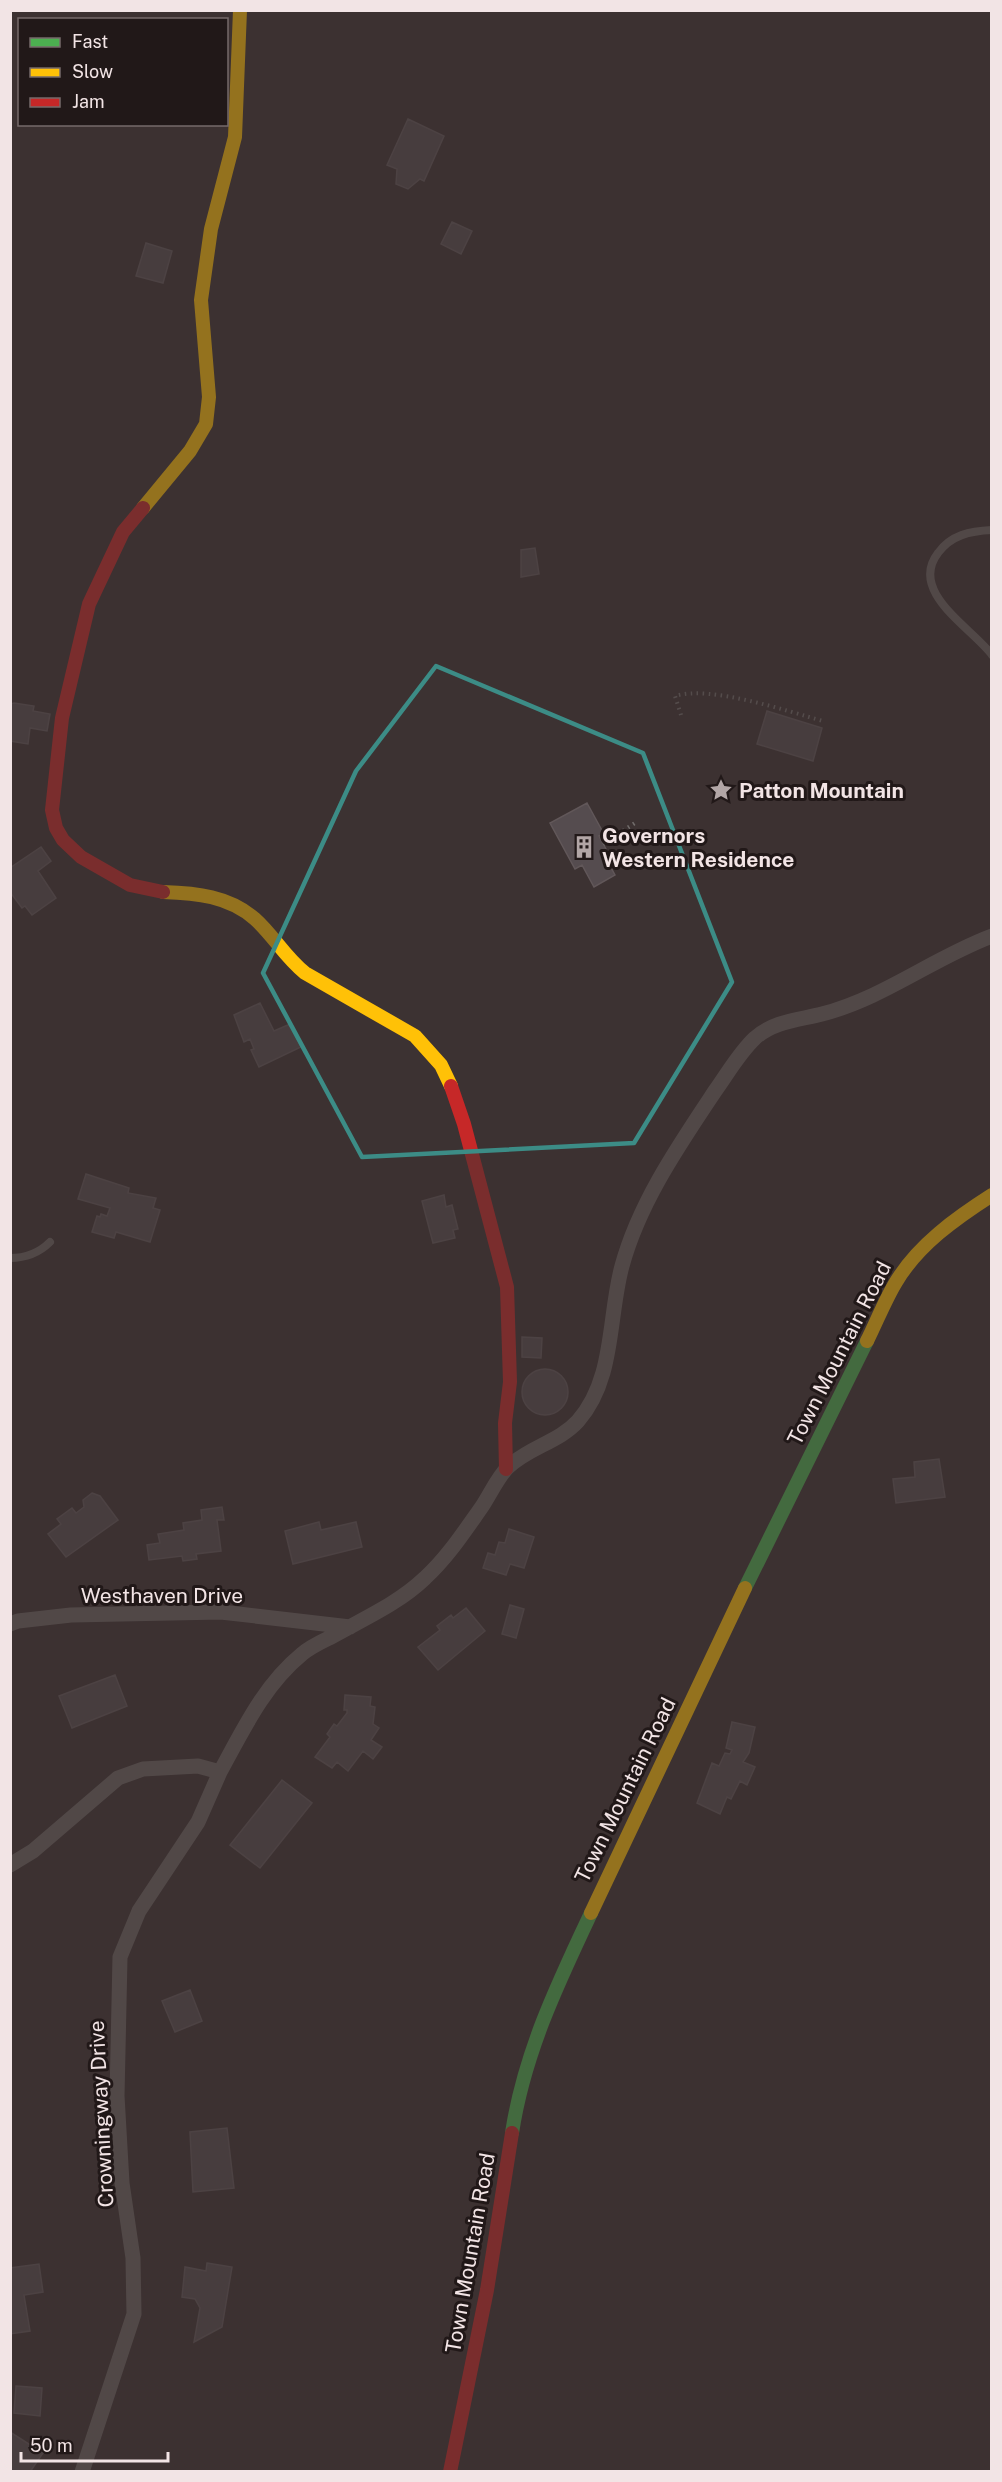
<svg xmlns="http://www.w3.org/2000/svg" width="1002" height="2482" font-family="'Public Sans',sans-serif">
<rect width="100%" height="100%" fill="#3c3232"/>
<path fill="#554c4f" stroke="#615759" stroke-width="1.5" d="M408 119 444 136 424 181 420 179 408 189 396 184 397 169 387 165Z
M452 222 472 231 461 254 441 244Z
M146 243 172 251 163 283 136 276Z
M535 548 539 574 521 577V550Z
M14 703 34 706 33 711 50 714 47 731 30 728 28 744 10 741V704Z
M767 711 822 728 813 761 757 744Z
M587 803 604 834 599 836 607 851 603 853 615 875 594 887 582 865 575 869 550 823Z
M41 847 51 861 38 871 56 898 32 915 25 906 22 908 10 892V868Z
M260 1003 274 1031 290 1024 301 1047 259 1067 251 1050 254 1049 250 1039 244 1042 234 1015Z
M86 1174 129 1188 128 1193 156 1198 153 1208 160 1210 150 1242 116 1232 114 1238 92 1232 97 1216 100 1217 101 1214 107 1216 110 1208 78 1199Z
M444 1195 446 1207 452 1205 458 1229 453 1230 455 1238 433 1243 422 1201Z
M522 1337 542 1338 541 1358 522 1357Z
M522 1392a23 23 0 1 1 46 0a23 23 0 1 1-46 0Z
M939 1459 945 1497 896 1503 893 1479 915 1477 914 1462Z
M92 1493 100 1496 118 1520 66 1557 48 1534 61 1524 57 1519 72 1508 76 1513 84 1507 83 1500Z
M222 1507 224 1520H217L221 1551 196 1554 197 1559 183 1561 182 1556 149 1560 147 1545 160 1543 158 1534 184 1530 183 1523 202 1520 201 1510Z
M319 1522 321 1530 356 1522 362 1547 293 1564 285 1531Z
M509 1529 534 1537 524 1568 510 1564 506 1575 483 1568 488 1553 495 1555 499 1542 505 1543Z
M510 1605 524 1609 516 1638 502 1634Z
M466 1608 485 1631 438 1670 418 1647 440 1630 437 1626 451 1615 453 1618Z
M115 1675 127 1706 72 1728 59 1696Z
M345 1695 371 1697 370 1706 375 1707 373 1724 379 1728 371 1740 382 1747 373 1759 363 1751 348 1771 337 1762 332 1768 315 1757 330 1737 327 1734 334 1724 337 1726 347 1713V1710H344Z
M732 1722 755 1727 749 1753 743 1762 755 1767 747 1785 740 1781 731 1799 727 1797 720 1814 697 1803 712 1763 719 1766 725 1753 730 1754 732 1750 726 1748Z
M282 1780 312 1803 260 1868 230 1845Z
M190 1990 202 2021 175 2032 162 2001Z
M227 2128 234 2188 193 2192 190 2132Z
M207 2263 232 2267 222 2327 194 2342 200 2308 195 2299 182 2297 185 2267 206 2271Z
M39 2264 43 2292 24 2295 30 2331 10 2334V2268Z
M16 2386 42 2388 40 2416 14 2413Z
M10 2432 43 2453 30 2472H10Z"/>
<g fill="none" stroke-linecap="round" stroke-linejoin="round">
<path stroke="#726d6c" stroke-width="4" stroke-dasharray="1.5 4.5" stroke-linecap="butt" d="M681 715 675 696C710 685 787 711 823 721
M603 844 635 823"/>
<path stroke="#6c6563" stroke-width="8" d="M992 530C970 531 951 535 938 553 908 592 972 628 992 655
M10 1258C26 1258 39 1253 50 1242"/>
<path stroke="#6c6563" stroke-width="15" d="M10 1624 18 1621 71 1615 221 1612 350 1627
M10 1865 33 1851 118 1778 143 1769 198 1766 220 1772C243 1730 264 1685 302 1654 311 1646 323 1641 333 1636 365 1618 399 1603 425 1578 447 1558 464 1532 481 1508 490 1495 497 1478 508 1467 529 1447 559 1442 578 1421 615 1379 608 1317 622 1266 639 1203 679 1145 715 1091 728 1073 739 1053 755 1038 774 1021 799 1020 822 1014 884 998 933 958 992 936
M82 2472 134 2314 133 2258 122 2183 117 2096 120 1957 139 1911 198 1822 220 1772"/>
<path stroke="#4caf50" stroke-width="14" d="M745 1588 867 1341
M512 2133C524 2054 557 1985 591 1913"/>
<path stroke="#ffc107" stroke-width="14" d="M143 508 190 451 206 424 209 397 201 300 211 229 235 137 240 10
M163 892C196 893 229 896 255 919 273 935 285 957 305 973L415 1036 441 1065 451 1086
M867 1341C877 1321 885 1300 896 1282 918 1245 956 1218 992 1195
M591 1913 745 1588"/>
<path stroke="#c62828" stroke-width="14" d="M143 508 123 532 89 604 62 718 52 810 56 828 63 840 81 857 130 885 163 892
M451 1086 464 1124 507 1287 510 1382 505 1423 506 1469
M450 2472 487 2290 512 2133"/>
</g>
<path d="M0 0H1002V2482H0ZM436 666 643 753 732 982 634 1143 362 1157 263 973 356 771Z" fill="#3c3232" fill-opacity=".55" fill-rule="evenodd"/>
<path fill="none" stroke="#3c8c86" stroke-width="4.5" stroke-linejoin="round" d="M436 666 643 753 732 982 634 1143 362 1157 263 973 356 771Z"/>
<defs>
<g id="sight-bare" transform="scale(1.8)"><path d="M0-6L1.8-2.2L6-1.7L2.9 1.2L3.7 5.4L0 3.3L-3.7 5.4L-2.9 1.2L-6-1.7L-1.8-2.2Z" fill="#b2a6a6" stroke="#211818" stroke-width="2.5" paint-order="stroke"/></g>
<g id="building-bare" transform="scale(1.8)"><path d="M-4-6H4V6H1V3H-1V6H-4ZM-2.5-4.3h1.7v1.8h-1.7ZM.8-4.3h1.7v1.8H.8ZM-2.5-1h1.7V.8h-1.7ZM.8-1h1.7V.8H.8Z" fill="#b2a6a6" stroke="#211818" stroke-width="2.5" paint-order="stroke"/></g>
</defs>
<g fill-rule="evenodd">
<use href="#sight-bare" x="721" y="790"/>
<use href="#building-bare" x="584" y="847"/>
</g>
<g text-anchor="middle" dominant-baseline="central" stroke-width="6" stroke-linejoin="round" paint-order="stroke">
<g font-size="21" font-weight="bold" fill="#f2e4e5" stroke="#211818" text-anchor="start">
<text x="739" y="790">Patton Mountain</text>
<text x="602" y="835">Governors<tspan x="602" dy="24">Western Residence</tspan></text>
</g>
<g font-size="21" fill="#f2e4e5" stroke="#211818">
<text transform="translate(839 1353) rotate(-63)">Town Mountain Road</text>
<text x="162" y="1595">Westhaven Drive</text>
<text transform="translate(625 1790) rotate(-64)">Town Mountain Road</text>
<text transform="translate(101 2114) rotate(-93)">Crowningway Drive</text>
<text transform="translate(470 2253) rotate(-80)">Town Mountain Road</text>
</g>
</g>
<rect width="1002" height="2482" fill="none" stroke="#f2e4e5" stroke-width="24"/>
<rect x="18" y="18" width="210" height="108" fill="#211818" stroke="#756a6a" stroke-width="1.5"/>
<rect x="30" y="38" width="30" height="9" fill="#4caf50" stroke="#756a6a" stroke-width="1.5"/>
<text x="72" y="48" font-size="18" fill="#f2e4e5">Fast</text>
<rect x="30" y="68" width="30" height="9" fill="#ffc107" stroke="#756a6a" stroke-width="1.5"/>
<text x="72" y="78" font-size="18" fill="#f2e4e5">Slow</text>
<rect x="30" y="98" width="30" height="9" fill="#c62828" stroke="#756a6a" stroke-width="1.5"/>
<text x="72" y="108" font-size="18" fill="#f2e4e5">Jam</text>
<path d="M21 2452v9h147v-9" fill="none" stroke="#f2e4e5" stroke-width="3"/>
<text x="30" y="2452" font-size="18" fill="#f2e4e5" stroke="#211818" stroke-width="4.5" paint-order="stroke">50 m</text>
</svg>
